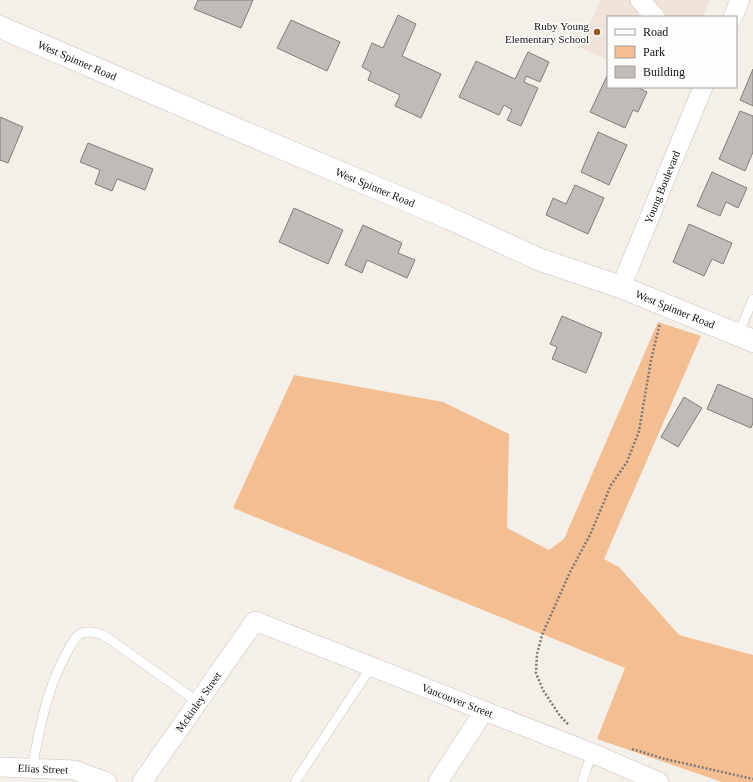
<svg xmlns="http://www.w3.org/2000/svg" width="753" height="782" font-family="'Times New Roman',serif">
<rect width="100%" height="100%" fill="#f5efea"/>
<path fill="#f0e3d9" d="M601 0H710L703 17H608V60L579 47Z"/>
<path fill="#f3be92" d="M658 322 701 336 604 559 619 567 679 635 753 655V782H722L597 739 625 668 233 508 294 375 443 402 509 434 507 528 549 550 564 539Z"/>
<path fill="#c1bbb7" stroke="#837d79" d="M198 0H253L241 28 194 9Z
M398 15 416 24 402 56 441 74 421 118 395 106 400 95 368 80 371 72 362 67 372 43 383 48Z
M291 20 340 42 327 71 277 48Z
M528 52 549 62 540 82 526 76 524 82 538 88 521 126 507 120 512 110 504 105 499 115 459 97 476 61 515 79Z
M753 69V106L740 100Z
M608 74V87H637L647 92 638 112 633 110 625 128 590 112Z
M740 111 753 116V152L745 171 719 159Z
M0 117 23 127 8 163 0 160Z
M598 132 627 145 609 185 581 172Z
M88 143 153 169 145 190 117 179 112 191 95 184 100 170 80 162Z
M712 172 747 188 738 208 726 202 720 216 697 206Z
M575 185 604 198 588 234 546 215 553 198 566 204Z
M294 208 343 230 328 264 279 242Z
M689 224 732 243 723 264 712 259 704 276 673 262Z
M363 225 402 243 398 253 415 260 407 278 367 260 362 273 345 265Z
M562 316 602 333 586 373 552 359 557 347 550 344Z
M718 384 753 399V423L751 428 707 409Z
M684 397 702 408 678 447 661 437Z"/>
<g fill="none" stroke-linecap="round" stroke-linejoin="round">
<g stroke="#c8c3be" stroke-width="10">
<path id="lane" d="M738 335 753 299
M32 768C40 728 46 691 66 654 70 647 74 637 82 633 90 630 98 633 105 636L198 702
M295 782 371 667
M582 782 592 753"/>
</g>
<g stroke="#c8c3be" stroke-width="20">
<g id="street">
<path d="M640 0 655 17"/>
<path d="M733 17 740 0"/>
<path id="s1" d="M621 287 703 87"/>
<path id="s2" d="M0 767 74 770 107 782"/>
<path id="s3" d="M142 782 255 621 592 753 659 782"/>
<path d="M438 782 484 711"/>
</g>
</g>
<g stroke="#c8c3be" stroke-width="23">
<g id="secondary">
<path id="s4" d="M0 27 248 134 451 219 538 259 621 287 753 341"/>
</g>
</g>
<path stroke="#7c7875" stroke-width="2.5" stroke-dasharray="2 2" stroke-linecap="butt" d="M568 724 560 716 543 690 536 673 537 654 542 635 570 572 590 535 611 485 627 462 639 431 651 360 660 323
M632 749 665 759 753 779"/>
<use href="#lane" stroke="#fff" stroke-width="9"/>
<use href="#street" stroke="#fff" stroke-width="19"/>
<use href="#secondary" stroke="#fff" stroke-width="22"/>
</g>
<circle fill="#985b1f" stroke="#fefdfc" stroke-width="1.5" cx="597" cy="32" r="4"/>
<g text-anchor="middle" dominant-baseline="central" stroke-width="3" stroke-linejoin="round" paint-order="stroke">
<g font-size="11" fill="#131110" stroke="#fefdfc" text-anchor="end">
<text x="589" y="26">Ruby Young<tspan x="589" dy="13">Elementary School</tspan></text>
</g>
<g font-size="11" fill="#131110" stroke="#fefdfc">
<text stroke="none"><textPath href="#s4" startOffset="84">West Spinner Road</textPath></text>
<text stroke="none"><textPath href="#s4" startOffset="408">West Spinner Road</textPath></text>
<text stroke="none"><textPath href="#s1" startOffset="108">Young Boulevard</textPath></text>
<text stroke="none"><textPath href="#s4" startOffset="732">West Spinner Road</textPath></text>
<text stroke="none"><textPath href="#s3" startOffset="414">Vancouver Street</textPath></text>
<text stroke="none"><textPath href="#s3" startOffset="98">Mckinley Street</textPath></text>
<text stroke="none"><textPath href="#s2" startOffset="43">Elias Street</textPath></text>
</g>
</g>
<rect x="607" y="16" width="130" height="72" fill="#fefdfc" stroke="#a09f9e"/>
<rect x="615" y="29" width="20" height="6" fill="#ffffff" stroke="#a09f9e"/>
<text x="643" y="36" font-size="12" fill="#131110">Road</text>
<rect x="615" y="46" width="20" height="12" fill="#f3be92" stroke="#a09f9e"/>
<text x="643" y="56" font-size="12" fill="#131110">Park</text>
<rect x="615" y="66" width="20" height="12" fill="#c1bbb7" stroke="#a09f9e"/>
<text x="643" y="76" font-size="12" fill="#131110">Building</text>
</svg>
